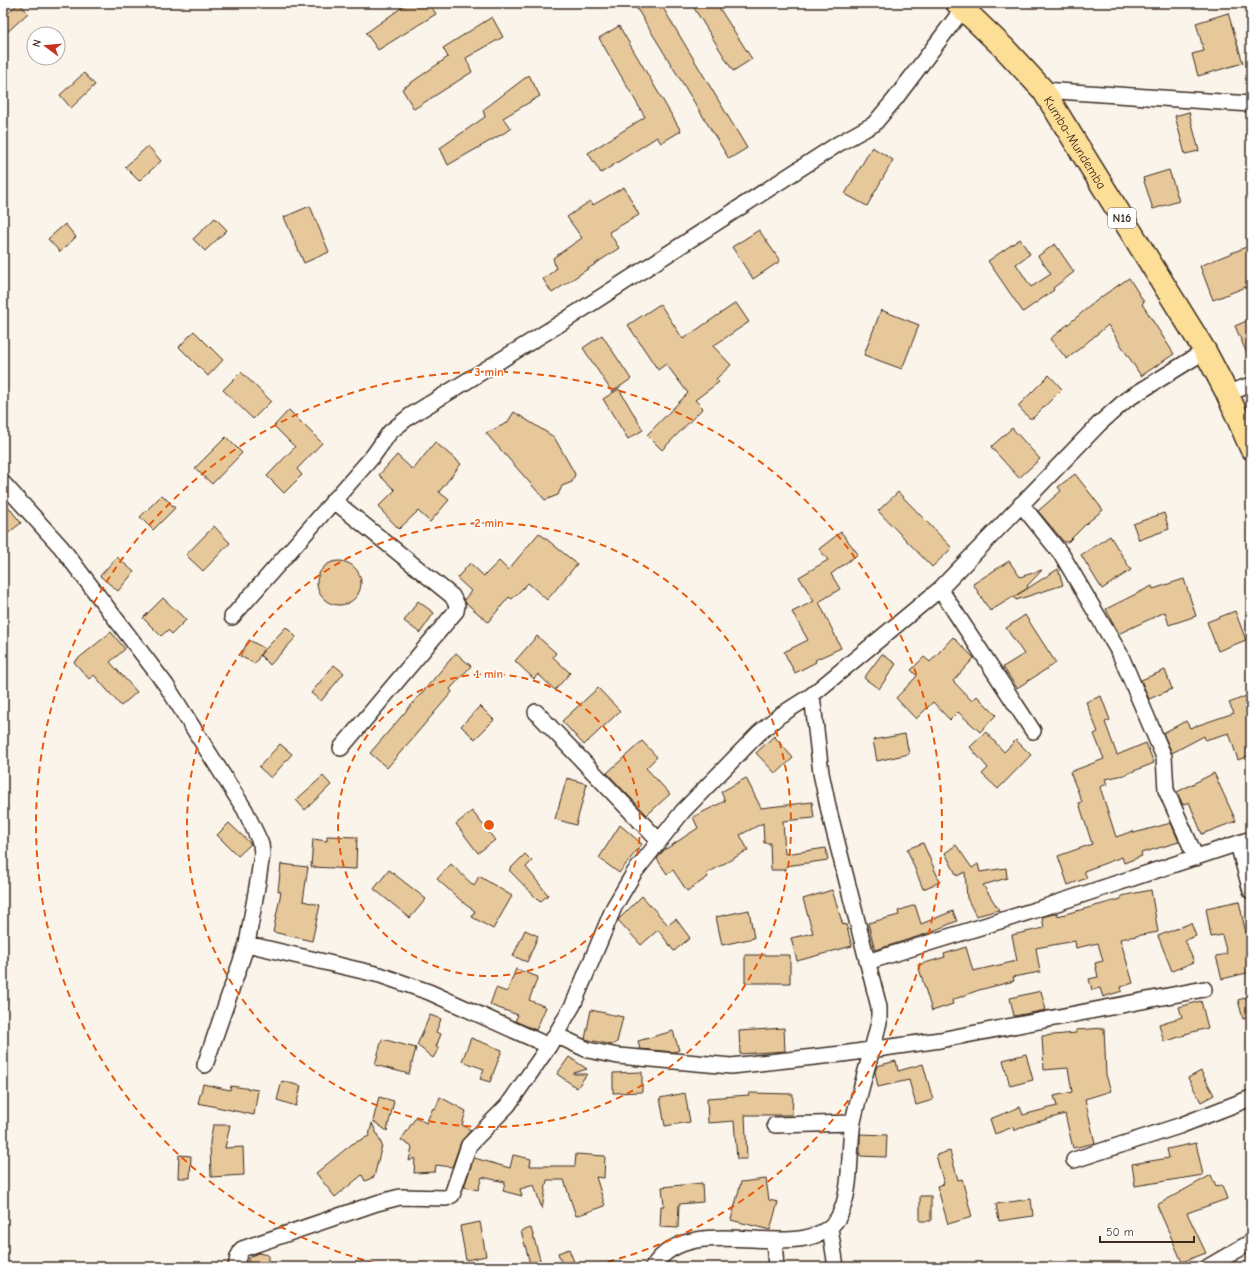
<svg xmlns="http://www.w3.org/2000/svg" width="1254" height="1270" font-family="'Comic Neue',sans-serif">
<rect width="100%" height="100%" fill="#faf4eb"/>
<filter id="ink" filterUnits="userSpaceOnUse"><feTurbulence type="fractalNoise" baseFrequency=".025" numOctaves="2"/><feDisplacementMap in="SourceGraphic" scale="8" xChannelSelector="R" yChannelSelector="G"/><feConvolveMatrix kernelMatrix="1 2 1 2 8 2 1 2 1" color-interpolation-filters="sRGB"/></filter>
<g filter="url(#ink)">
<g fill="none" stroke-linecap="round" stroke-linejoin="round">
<path stroke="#6f8399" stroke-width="4" d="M3 1263 5 1267"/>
</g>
<path fill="#e7c89a" stroke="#3b2a1e" d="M19 3 28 13 3 36V17Z
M408 3H429L436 14 378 50 366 33Z
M642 3H660L747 148 729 159 636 7Z
M691 3H716L752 59 733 71Z
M1228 13 1243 63 1198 76 1192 54 1204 51 1196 23Z
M492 17 503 37 466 58 472 72 414 109 402 89 448 57 443 48Z
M619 26 681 131 661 143 657 137 601 173 588 153 645 117 599 38Z
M84 73 95 85 71 108 60 95Z
M529 75 540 96 503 118 511 129 448 165 440 148 485 117 483 110Z
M1189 112 1199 151 1185 154 1175 116Z
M148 146 161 161 139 181 125 167Z
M872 147 893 160 867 206 845 194Z
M1169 170 1179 201 1153 209 1143 178Z
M624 187 639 215 609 232 619 248 552 293 543 279 556 269 553 258 582 238 567 217 590 201 593 205Z
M310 206 329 252 304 263 284 217Z
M215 218 227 230 205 251 193 239Z
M65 224 76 237 60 252 48 239Z
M759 230 780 261 753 279 732 247Z
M1020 239 1030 254 1016 264 1031 287 1051 274 1038 256 1055 244 1074 272 1053 288 1054 290 1023 312 988 261Z
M1251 245V285L1213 300 1200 266Z
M1129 278 1144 302 1142 304 1174 354 1141 376 1108 325 1067 359 1050 339 1101 297Z
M736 303 749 322 713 346 731 365 716 379 719 382 695 400 703 408 662 450 647 435 688 393 666 364 658 370 628 325 660 304 683 339Z
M881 310 919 325 902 369 864 355Z
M1251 319V363L1235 326Z
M194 331 223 360 208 376 179 347Z
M602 335 631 379 612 392 583 348Z
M241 372 271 401 253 419 223 390Z
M1049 375 1062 389 1033 418H1029L1018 406Z
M619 389 643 430 628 439 603 399Z
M289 410 322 443 297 469 302 475 284 493 267 476 295 447 274 426Z
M514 412 554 437 575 474 572 482 562 486 558 495 545 500 486 433 507 423Z
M1012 428 1040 459 1019 478 991 447Z
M226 437 242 453 212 484 195 468Z
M435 442 461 464 439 492 449 500 430 522 418 511 399 529 378 507 395 490 379 475 397 455 413 470Z
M1075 474 1103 510 1087 523 1068 542H1064L1038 511 1061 491 1058 487Z
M898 492 952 548 932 567 878 511Z
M162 495 175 508 153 530 140 517Z
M3 500 21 523 3 537Z
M1164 513 1169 529 1139 540 1133 524Z
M214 526 230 543 203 571 186 555Z
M841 532 858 554 831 574 840 589 819 602 841 648 815 660 816 662 795 673 784 652 808 640 792 612 814 601 799 577 828 560 819 549Z
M539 533 577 564 547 600 528 583 512 599 509 597 488 622 465 602 464 600 471 591 457 578 470 563 484 576 499 561 508 570Z
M1110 536 1131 570 1102 589 1081 555Z
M117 557 134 572 118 591 100 576Z
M1009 561 1020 577 1042 570 1027 586 1028 588 990 611 973 584Z
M317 583a22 22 0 1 1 44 0a22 22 0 1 1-44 0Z
M1058 569 1063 585 1016 600 1014 597Z
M1184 579 1196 616 1169 625 1165 612 1118 634 1106 609 1152 586 1153 589Z
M163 598 186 620 172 634 168 630 161 636 143 618Z
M418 601 434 613 420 633 404 621Z
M1235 611 1246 640 1218 651 1207 622Z
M1025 615 1056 663 1017 688 1003 667 1024 654 1006 628Z
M286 627 296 637 270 665 260 655 255 664 240 656 249 640 264 648 260 655Z
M111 632 125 649 110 662 137 692 121 706 94 675 89 679 74 662Z
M537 636 556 653 553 657 570 673 555 690 538 674 534 679 515 661Z
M953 637 974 658 953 681 972 701 977 696 996 715 980 732 958 712 950 720 933 702 916 719 896 698 917 676 911 670 924 657 930 662Z
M456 653 471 666 450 689 452 692 387 768 370 753Z
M882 654 896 664 879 689 864 678Z
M334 665 344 673 321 701 311 693Z
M1165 670 1172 689 1149 699 1141 680Z
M598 688 620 711 584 745 562 721Z
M1251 694V755L1238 760 1229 733 1205 740 1204 736 1172 753 1163 733 1186 721 1190 728 1234 713 1229 703Z
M1101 696 1110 720 1105 722 1117 755 1146 743 1154 763 1124 775 1105 779 1107 784 1100 787 1116 837 1133 831 1134 833 1171 823 1179 842 1141 853 1142 856 1124 863 1122 857 1084 871 1087 878 1068 885 1058 856 1092 844 1079 803 1082 802 1070 772 1104 759 1094 734 1098 732 1086 702Z
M480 706 494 720 475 739 461 726Z
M986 732 1004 752 1016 740 1031 755 998 789 982 774 988 768 970 747Z
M905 734 909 754 877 761 873 740Z
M774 736 793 758 776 774 756 753Z
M642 741 657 757 646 768 670 794 647 815 607 773Z
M280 744 292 754 271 778 259 767Z
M1214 773 1236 821 1202 834 1189 802 1183 805 1177 792Z
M323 776 331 785 305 810 296 800Z
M567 778 587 784 576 825 555 819Z
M746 778 761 808 812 802 814 818 783 821 785 854 826 848 828 860 786 866V870H771L770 843H764L763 823 740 835 748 850 706 874 708 877 687 891 673 870 667 874 657 859 663 851 698 828 693 817 725 801 721 792Z
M472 811 495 840 478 853 456 824Z
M229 823 251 844 238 856 217 835Z
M620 825 642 844 619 873 599 858Z
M327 836 357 837 356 869 311 867 313 839 327 841Z
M923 843 940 882 923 889 907 849Z
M956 845 972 868 978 864 980 872 1006 868 1007 878 983 885 999 910 976 916 967 898 965 872 957 876 945 853Z
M525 854 532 861 526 867 548 895 540 902 509 870Z
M281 864 308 867 303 901 320 905 312 941 273 932 281 892 278 891Z
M451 864 474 886 479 876 512 896 493 929 472 917 475 911 466 905 437 879Z
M389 870 426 899 410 918 374 889Z
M832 890 843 925 846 924 852 946 797 961 791 938 813 933 803 899Z
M1151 890 1158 932 1120 939 1133 983 1121 987 1122 991 1103 997 1100 988 1092 990 1089 979 1098 977 1095 963 1103 961 1098 943 1076 948 1075 941 1036 948 1040 972 1013 977 1014 981 979 990 952 1000 953 1004 932 1011 918 965 945 957 944 954 966 947 973 971 1017 961 1012 935 1044 928 1042 917 1058 913V916L1121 899V896Z
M642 896 668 925 676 919 690 938 674 951 658 930 641 945 618 920Z
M1239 901 1249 949H1251V972L1222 979 1216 956 1227 954 1222 935 1211 937 1206 908Z
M915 905 921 924 953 911 957 921 926 934 875 950 868 923 899 915 898 911Z
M749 910 754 938 722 945 716 917Z
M1191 923 1196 936 1185 940 1194 962 1172 971 1158 936Z
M525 930 538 936 527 962 513 956Z
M745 955H790V983H745Z
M516 969 538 977 529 1000 546 1007 536 1030 515 1021 518 1015 490 1005 496 988 507 992Z
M1041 991 1046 1010 1014 1016 1010 998Z
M1251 996V1017L1243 1019 1238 1000Z
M1201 1001 1208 1028 1185 1034V1035L1164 1042 1159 1024 1182 1017 1179 1007Z
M591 1010 623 1017 617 1042 612 1045 585 1039Z
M430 1015 441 1019 436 1032 441 1034 436 1047 439 1048 433 1058 417 1045Z
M784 1028 785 1051 740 1054 739 1031Z
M1104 1028 1106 1075 1111 1091 1085 1099 1095 1143 1073 1148 1065 1114 1027 1125 1014 1131 1013 1127 995 1134 990 1119 1020 1107 1023 1115 1057 1106 1054 1096 1072 1092 1068 1068 1044 1070 1042 1036 1076 1033V1030Z
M673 1031 679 1050 674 1052 640 1049 638 1041Z
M471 1038 502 1050 490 1082 480 1079 484 1069 462 1061Z
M382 1039 416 1048 409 1074 375 1065Z
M1026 1054 1033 1080 1010 1086 1003 1060Z
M569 1057 587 1069 574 1073V1074H587L577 1088 557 1074Z
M896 1061 898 1071 923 1064 933 1100 916 1105 909 1080 878 1087 875 1072 877 1066Z
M1201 1071 1214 1095 1201 1102 1188 1078Z
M642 1072V1092L613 1093V1073Z
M282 1081 301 1086 296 1106 277 1100Z
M203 1084 230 1090 231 1086 258 1090 254 1115 198 1103Z
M685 1093 690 1122 665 1126 660 1098Z
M749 1093 793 1094 792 1115H745L747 1159H737L734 1121 708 1123 707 1098 749 1095Z
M379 1097 394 1101 387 1131 373 1121Z
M440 1097 466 1111 462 1125 471 1130 461 1142 452 1167 436 1165 435 1172 414 1173 415 1158 409 1161 412 1147 401 1140 416 1117 426 1123 433 1108 435 1110Z
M372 1123 382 1145 374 1177 365 1181 362 1175 335 1197 316 1173 352 1144 369 1136Z
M213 1125H230L225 1148 243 1147 244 1175 211 1177 210 1142Z
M860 1134 887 1135 886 1157 860 1156Z
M1196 1143 1203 1175 1135 1186 1132 1164 1169 1158 1167 1149Z
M950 1151 958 1180 962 1179 972 1217 948 1224 937 1186 944 1184 936 1155Z
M576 1154 605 1156 604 1178 596 1177 605 1206 576 1216 564 1180H547L542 1209 534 1185 520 1189 522 1196 503 1191 505 1182 482 1177 478 1190 464 1187 474 1158 510 1168 513 1155 531 1159 530 1166H575Z
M179 1155 191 1156 190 1178H178Z
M1211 1175 1216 1187 1222 1185 1227 1199 1187 1213 1206 1253 1182 1262 1157 1205Z
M766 1179 769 1200 778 1202 770 1230 731 1220 741 1182Z
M702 1183 703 1202 679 1204 678 1228 660 1227 661 1206H664L662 1187Z
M920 1196H931V1221H920Z
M1031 1199 1033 1216 999 1221 996 1204Z
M480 1222 486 1256 466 1260 460 1226Z
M531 1228 539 1256 542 1267H531L521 1231Z
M569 1249 576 1267H563L558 1253Z
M258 1253 268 1255V1267H248V1259L251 1256Z"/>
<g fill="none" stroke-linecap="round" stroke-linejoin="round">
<g stroke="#3b2a1e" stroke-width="18">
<path id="minor" d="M1043 90 1251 104
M1227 393 1251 385
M3 483 61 547 166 685 245 810 261 844 262 854 258 881 247 944 205 1065
M333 500 452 596 457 605 456 611 341 748
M1021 504 1062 555 1120 654 1164 757 1166 790 1196 858
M940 589 1033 731
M232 617 373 456 390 432 410 416 561 323 838 144 874 124 895 99 962 10
M536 712 659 841
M1238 844 1251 891
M247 944 380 975 429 992 549 1046
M867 962 1045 907 1251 839
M556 1035 588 1050 618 1056 731 1066 842 1054 940 1040 1204 989
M775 1125 853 1123
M1074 1160 1179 1126 1251 1098
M830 1228 836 1267
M774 1242 776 1267
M236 1267 238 1257 242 1249 377 1203 400 1197 446 1198 452 1195 469 1145 508 1105 549 1046 573 1005 614 907 634 873 683 811 759 733 779 716 812 695 940 589 1099 424 1126 400 1205 351
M653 1267C692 1205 803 1270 838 1218 853 1192 848 1151 853 1122 860 1088 871 1056 879 1022V1007L829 811 821 773 812 695
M1208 1267 1251 1242"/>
</g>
<g stroke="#3b2a1e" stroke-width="25">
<g id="highway">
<path id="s1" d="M957 3 1004 48 1043 90 1205 351 1227 393 1251 448"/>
</g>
</g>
<use href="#minor" stroke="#fff" stroke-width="15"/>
<use href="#highway" stroke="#fdde96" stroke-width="22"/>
</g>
</g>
<g fill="none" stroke="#e8590c" stroke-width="2" stroke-dasharray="7 5">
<circle cx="489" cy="825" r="151"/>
<circle cx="489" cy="825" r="302"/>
<path d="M387 1266A453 453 0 1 1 591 1266"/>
</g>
<g text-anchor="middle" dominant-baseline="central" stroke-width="3" stroke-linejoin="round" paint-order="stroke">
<rect fill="#fff" stroke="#766a62" stroke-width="1" x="1108" y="208" width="28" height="20" rx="3"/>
<g font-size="12" font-weight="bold" fill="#3b2a1e">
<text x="1122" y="218">N16</text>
</g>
<g font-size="13" fill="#3b2a1e" stroke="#fff">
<text stroke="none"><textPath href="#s1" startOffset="184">Kumba-Mundemba</textPath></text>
</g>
</g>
<circle cx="489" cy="825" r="6" fill="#e8590c" stroke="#fff" stroke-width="2"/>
<g font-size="12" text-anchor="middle" font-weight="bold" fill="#e8590c" stroke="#fff" stroke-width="3" stroke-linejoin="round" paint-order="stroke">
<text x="489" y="376">3 min</text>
<text x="489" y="527">2 min</text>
<text x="489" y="678">1 min</text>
</g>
<rect width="1254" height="1270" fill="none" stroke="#fff" stroke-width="16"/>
<rect x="8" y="8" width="1238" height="1254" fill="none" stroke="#3b2a1e" stroke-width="1.5" filter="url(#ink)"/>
<g transform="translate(46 46) rotate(286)"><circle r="19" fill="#ffffff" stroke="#b1aaa5"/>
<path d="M0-3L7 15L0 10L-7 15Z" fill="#c8321e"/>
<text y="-6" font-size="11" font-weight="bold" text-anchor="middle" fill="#3b2a1e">N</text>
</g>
<path d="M1100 1236v6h94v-6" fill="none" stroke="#3b2a1e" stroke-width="2"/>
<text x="1106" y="1236" font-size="12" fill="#3b2a1e" stroke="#ffffff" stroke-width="3" paint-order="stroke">50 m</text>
</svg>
